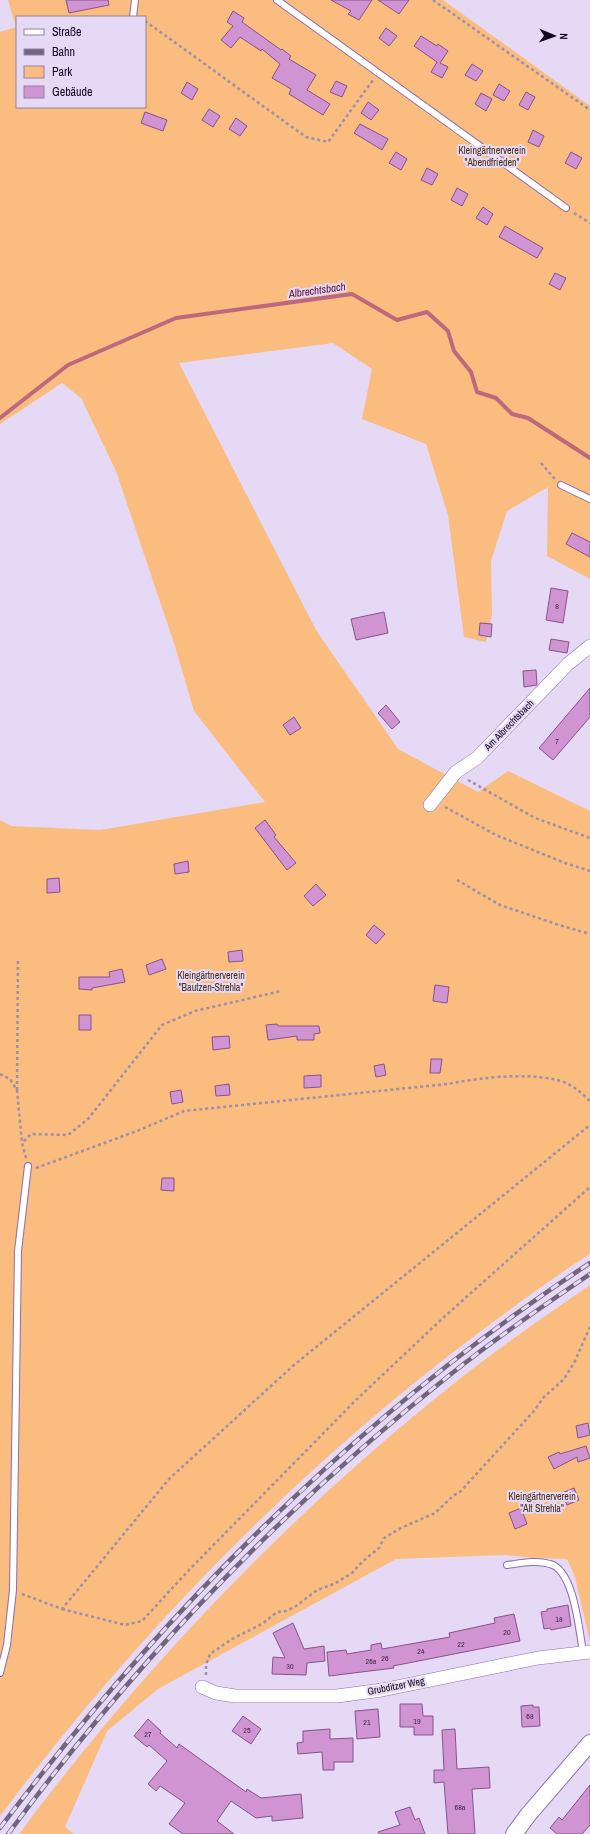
<svg xmlns="http://www.w3.org/2000/svg" width="590" height="1834" font-family="'Archivo Narrow',sans-serif">
<rect width="100%" height="100%" fill="#e5d9f5"/>
<path fill="#fabc7f" fill-rule="evenodd" d="M8 0H443L590 106V579L547 556 548 487 507 511 491 561 492 614 486 642 464 637 448 515 426 444 362 419 372 369 333 343 179 363 316 630 398 749 478 792 508 771 590 811V1254C550 1279 511 1309 473 1337 293 1473 135 1636 0 1816V820L11 826 100 830 265 802 194 711 174 643 116 471 81 398 62 383 0 424V32L16 27ZM17 17H145V107H17Z
M590 1285V1642L575 1577 567 1559 534 1558 505 1555 396 1559 158 1689 107 1731 65 1827 74 1834H19C145 1665 292 1512 457 1381 500 1347 545 1316 590 1285Z"/>
<g fill="none" stroke-linecap="round" stroke-linejoin="round">
<path stroke="#bd697d" stroke-width="4" d="M0 418 68 365 176 318 352 294 397 320 427 312 448 331 454 351 471 372 477 392 496 398 512 414 528 418 590 458"/>
</g>
<path fill="#cf94d1" stroke="#875389" d="M66 0H108L109 5 69 13Z
M331 0H372L359 20 348 14 351 11Z
M378 0H409L399 14Z
M233 11 244 18 242 22 281 50 282 49 291 56 289 59 316 75 307 90 330 104 323 115 289 94 291 89 272 78 280 64 262 49 261 51 240 37 231 48 221 40 233 26 227 22Z
M386 28 397 36 389 46 379 38Z
M421 36 437 46 438 44 448 51 440 63 448 67 442 78 431 72 437 62 414 46Z
M472 64 483 71 476 81 465 75Z
M336 81 347 86 342 97 330 92Z
M187 82 198 89 192 100 181 93Z
M499 84 510 91 504 101 493 95Z
M526 92 535 97 528 110 519 105Z
M481 93 492 99 486 111 475 104Z
M368 102 379 110 371 120 361 113Z
M209 109 220 116 213 127 202 120Z
M145 112 167 120 163 131 141 123Z
M236 118 247 126 240 136 229 129Z
M360 124 388 139 382 150 354 133Z
M533 130 544 136 539 147 528 142Z
M396 152 407 159 401 170 389 163Z
M571 152 582 158 576 169 565 163Z
M427 168 438 174 432 185 421 180Z
M457 188 468 194 462 206 451 200Z
M483 207 493 214 487 225 476 218Z
M505 226 543 248 537 258 499 237Z
M555 273 566 278 560 290 549 284Z
M572 533 590 542V557L566 544Z
M551 588 568 591 563 623 546 620Z
M384 612 388 633 356 640 351 619Z
M480 623 492 624 491 637 479 635Z
M551 639 569 642 567 653 549 650Z
M536 670 537 685 524 687 523 671Z
M590 688V717L553 760 539 748Z
M386 705 400 722 392 729 378 713Z
M294 717 301 728 290 735 283 725Z
M265 820 276 835 274 837 296 863 287 870 255 828Z
M188 861 189 872 175 874 174 864Z
M59 878 60 892 47 893V879Z
M316 884 326 895 313 906 304 896Z
M374 925 385 934 376 944 366 935Z
M242 950 243 961 229 962 228 952Z
M162 959 166 969 149 975 146 965Z
M122 969 125 982 92 988V990L79 989V977H110L109 972Z
M435 985 449 987 447 1003 433 1001Z
M79 1015H91V1030H79Z
M277 1024 278 1026H319L320 1033 314 1034V1040H297V1036L268 1040 266 1025Z
M229 1036 230 1048 213 1050 212 1037Z
M431 1059H442L440 1073H430Z
M384 1064 386 1075 376 1077 374 1066Z
M321 1075V1087L304 1088V1076Z
M229 1084 230 1095 216 1096 215 1086Z
M181 1090 183 1102 172 1104 170 1092Z
M162 1178H174V1191L161 1190Z
M588 1423 590 1435 578 1438 576 1426Z
M586 1446 590 1458 578 1462 577 1457 554 1469 548 1457 559 1452 560 1454Z
M574 1488 579 1500 567 1505 562 1493Z
M521 1508 527 1524 515 1529 509 1513Z
M568 1605 571 1626 551 1630 550 1628 544 1629 541 1612 547 1611V1609Z
M514 1614 520 1641 393 1666 394 1668 329 1676 327 1652 346 1650 347 1654 371 1650V1645L381 1643 382 1649 450 1637 449 1633 495 1623 494 1618Z
M293 1623 304 1649 324 1646 325 1661 307 1663 306 1675 272 1674 273 1657 285 1658 273 1633Z
M400 1704H422L423 1716H433V1735H414V1727H400Z
M533 1705V1707H539L540 1726 522 1727 521 1706Z
M378 1709 380 1737 357 1739 355 1711Z
M243 1716 261 1729 251 1744 232 1731Z
M148 1719 161 1731 160 1733 177 1748 179 1744 246 1792 247 1789 261 1798 301 1794 303 1818 272 1821V1816L256 1818 231 1801 217 1821 234 1834H183L169 1824 185 1803 160 1786 156 1791 148 1784 167 1761 149 1745 147 1747 134 1736Z
M330 1729V1739L353 1738V1762H334V1770H323L322 1752 298 1754 297 1743 303 1742V1731Z
M455 1729 457 1769 489 1767 490 1788 472 1789 475 1834H448L444 1782 434 1783V1770H444L442 1730Z
M590 1785V1825L582 1834H557L550 1828 559 1817 562 1820Z
M410 1807 415 1820 419 1818 425 1834H379L378 1832 400 1825 395 1812Z"/>
<g fill="none" stroke-linecap="round" stroke-linejoin="round">
<g stroke="#8d6daf" stroke-width="8">
<path id="service" d="M277 0 566 208
M133 17 135 0
M561 485 590 499
M507 1565C522 1563 536 1560 550 1564 574 1570 579 1630 583 1652
M0 1673 7 1645 13 1590 18 1251 28 1166"/>
</g>
<g stroke="#8d6daf" stroke-width="14">
<path id="minor" d="M430 805 456 772 477 758 568 664 590 646
M202 1687 216 1693 235 1696H337L382 1690 538 1658 590 1652"/>
</g>
<g stroke="#8d6daf" stroke-width="18">
<path id="tertiary" d="M514 1834 528 1815 590 1743"/>
</g>
<path stroke="#9b8faa" stroke-width="2.5" stroke-dasharray="3 3" stroke-linecap="butt" d="M433 0 590 110
M145 21 306 137 328 142 373 80
M574 213 590 223
M541 463 555 479
M468 780 535 818 590 838
M445 807 496 835 565 863 590 871
M457 880 500 905 556 924 590 934
M0 1074 10 1079 17 1090 22 1143
M17 1090 18 958
M26 1158 22 1143 31 1134 68 1135 88 1119 162 1025 195 1011 281 991
M36 1168 137 1131 184 1111 447 1084C481 1078 522 1072 557 1080 569 1082 581 1092 590 1101
M22 1594 62 1609 169 1479 294 1365 590 1125
M62 1609 125 1625 142 1621 189 1570 355 1401 444 1317 590 1187
M206 1675V1665L210 1654 216 1650 232 1639 262 1624 277 1612 286 1611 296 1606 317 1590 334 1584 352 1573 362 1562 379 1548 384 1538 401 1528 435 1513 454 1495 459 1493 533 1412 544 1397 564 1379 574 1363 590 1327"/>
<use href="#service" stroke="#fff" stroke-width="6"/>
<use href="#minor" stroke="#fff" stroke-width="13"/>
<use href="#tertiary" stroke="#fff" stroke-width="16"/>
<g stroke="#70647e" stroke-width="4.5">
<path id="rail" d="M0 1828C164 1610 361 1413 590 1263
M8 1834C135 1662 283 1507 451 1374 496 1338 543 1306 590 1274"/>
</g>
<use href="#rail" stroke="#e5d9f5" stroke-width="3" stroke-dasharray="9" stroke-linecap="butt"/>
</g>
<g text-anchor="middle" dominant-baseline="central" stroke-width="4" stroke-linejoin="round" paint-order="stroke">
<g font-size="8" fill="#402949">
<text x="557" y="606">8</text>
<text x="557" y="741">7</text>
<text x="559" y="1619">18</text>
<text x="507" y="1632">20</text>
<text x="461" y="1644">22</text>
<text x="421" y="1651">24</text>
<text x="385" y="1658">26</text>
<text x="371" y="1661">26a</text>
<text x="290" y="1666">30</text>
<text x="530" y="1716">68</text>
<text x="417" y="1721">19</text>
<text x="367" y="1722">21</text>
<text x="247" y="1730">25</text>
<text x="148" y="1734">27</text>
<text x="460" y="1807">68a</text>
</g>
<g font-size="10" fill="#472d12" stroke="#e5d9f5">
<text x="492" y="150">Kleingärtnerverein<tspan x="492" dy="12">"Abendfrieden"</tspan></text>
<text x="211" y="975">Kleingärtnerverein<tspan x="211" dy="12">"Bautzen-Strehla"</tspan></text>
<text x="542" y="1496">Kleingärtnerverein<tspan x="542" dy="12">"Alt Strehla"</tspan></text>
</g>
<g font-size="10" fill="#10051c" stroke="#e5d9f5">
<text transform="translate(509 725) rotate(-46)">Am Albrechtsbach</text>
<text transform="translate(396 1686) rotate(-11)">Grubditzer Weg</text>
</g>
<g font-size="11" font-style="italic" fill="#590a27" stroke="#e5d9f5">
<text transform="translate(317 290) rotate(-8)">Albrechtsbach</text>
</g>
</g>
<rect x="16" y="16" width="130" height="92" fill="#e5d9f5" stroke="#90849e"/>
<rect x="24" y="29" width="20" height="6" fill="#ffffff" stroke="#90849e"/>
<text x="52" y="36" font-size="12" fill="#10051c">Straße</text>
<rect x="24" y="49" width="20" height="6" fill="#70647e" stroke="#90849e"/>
<text x="52" y="56" font-size="12" fill="#10051c">Bahn</text>
<rect x="24" y="66" width="20" height="12" fill="#fabc7f" stroke="#90849e"/>
<text x="52" y="76" font-size="12" fill="#10051c">Park</text>
<rect x="24" y="86" width="20" height="12" fill="#cf94d1" stroke="#90849e"/>
<text x="52" y="96" font-size="12" fill="#10051c">Gebäude</text>
<g transform="translate(554 36) rotate(92)" stroke="#e5d9f5" stroke-width="3" paint-order="stroke">
<path d="M0-3L7 15L0 10L-7 15Z" fill="#10051c"/>
<text y="-6" font-size="11" font-weight="bold" text-anchor="middle" fill="#10051c">N</text>
</g>
</svg>
